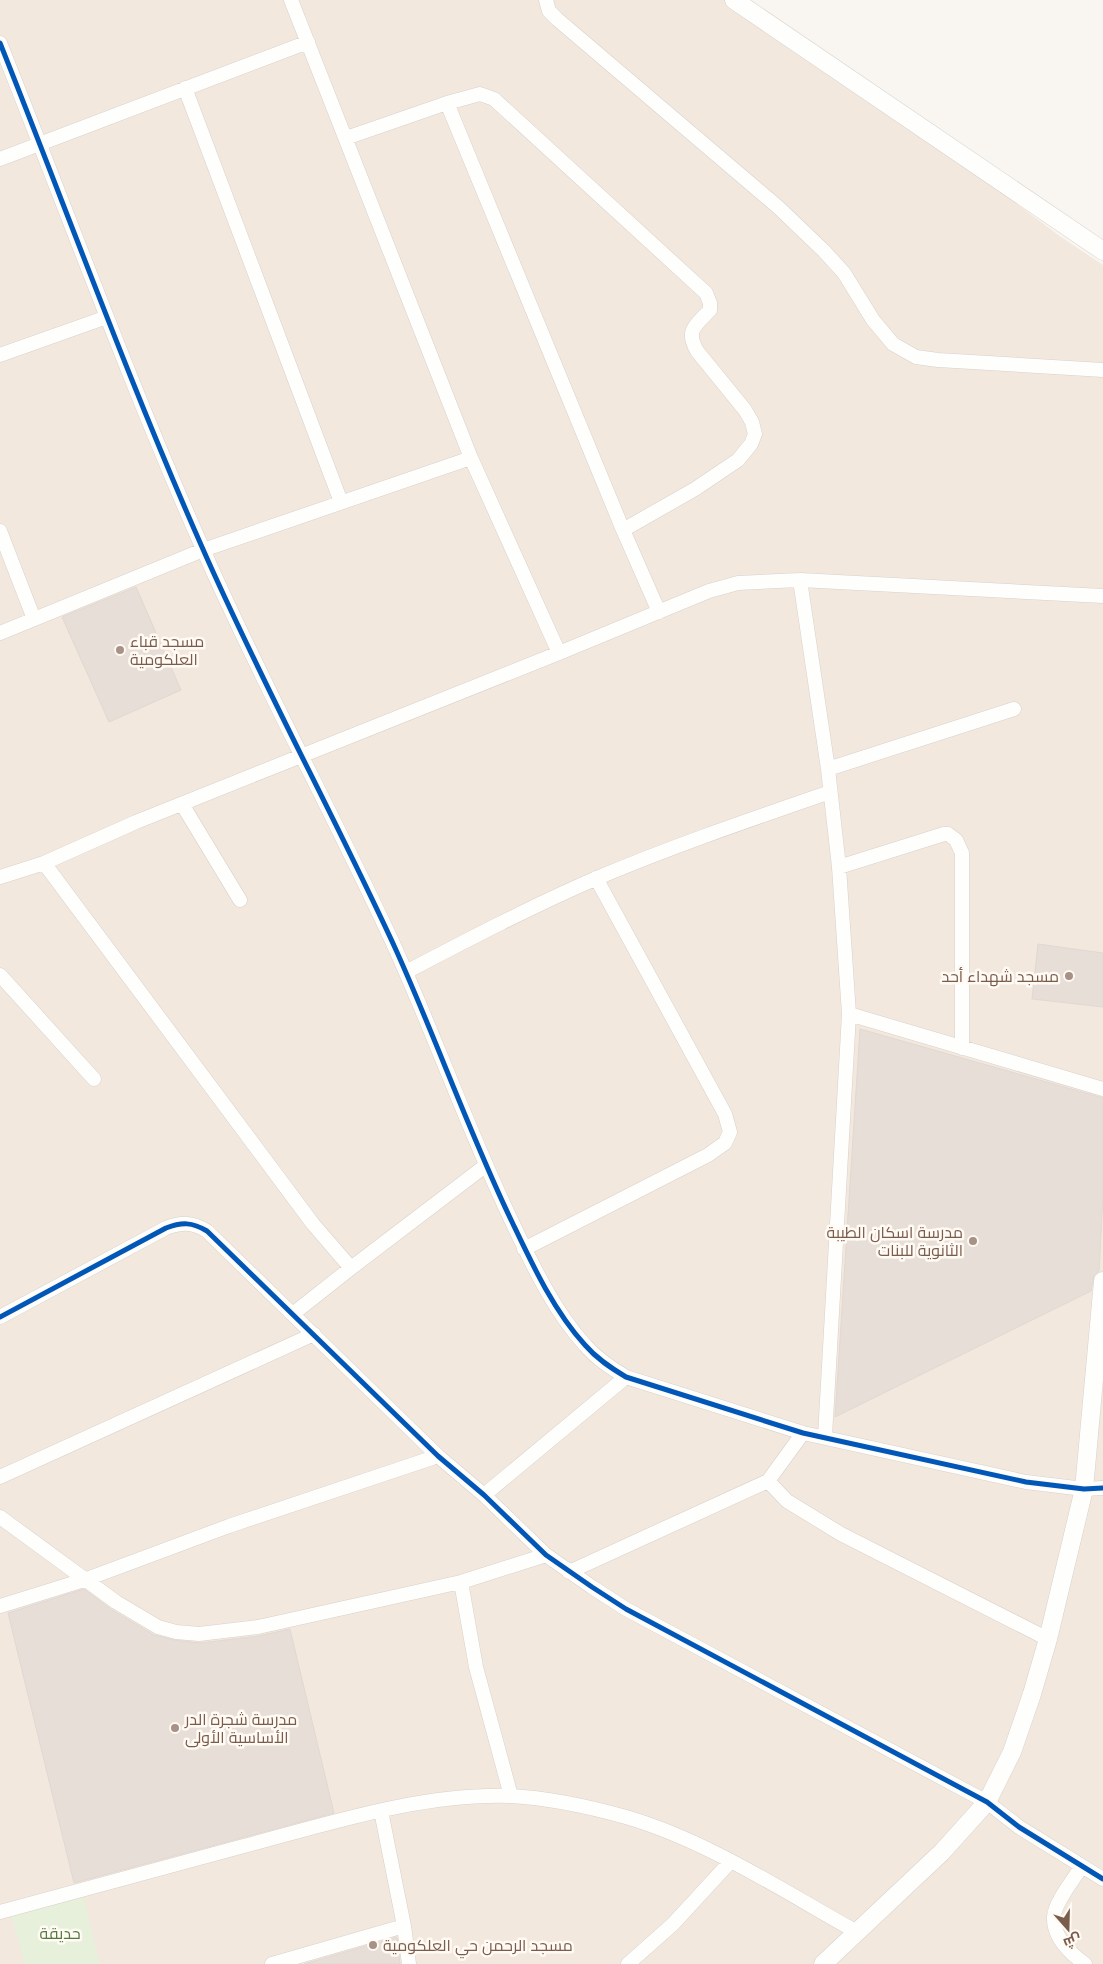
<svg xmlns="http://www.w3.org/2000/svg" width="1103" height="1964" font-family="'Space Grotesk',Cairo,sans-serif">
<rect width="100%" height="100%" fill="#f9f5f0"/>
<path fill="#f2e8de" d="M0 0H745L1061 237 1103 265V1964H0Z"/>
<path fill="#e7f0db" d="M83 1896 100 1964H25L11 1915Z"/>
<path fill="#e6ded7" stroke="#e2d8d2" d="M136 587 181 690 109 722 62 617Z
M1038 944 1103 953V1007L1032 999Z
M860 1029 1103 1098V1195L1099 1271 1094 1275 1091 1291 835 1417Z
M84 1589 112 1610 154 1635 174 1640 200 1643 259 1636 290 1629 334 1813 74 1883 8 1613Z
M397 1937 400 1964H304Z"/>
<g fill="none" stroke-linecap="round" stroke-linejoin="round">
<g stroke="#d7d1cb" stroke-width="15">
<path id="minor" d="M291 0 471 458 559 653
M546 0 549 11 557 19 778 207 824 251 844 273 873 320 893 344 916 357 938 360 1103 370
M0 43C67 211 129 382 202 547 262 684 334 815 396 950 437 1041 470 1135 513 1224 533 1266 554 1311 585 1345 597 1359 611 1368 626 1377L803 1433 1026 1482 1084 1489 1103 1488
M185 88 341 502
M447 103 623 530 659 612
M346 138 447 103 480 94 494 99 706 293 710 303V310C696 325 685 330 697 351L745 410 752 422 755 434 751 444 738 460 695 489 623 530
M0 159 308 42
M0 355 107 317
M0 531 34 619
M800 580 828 769 839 867 849 1014
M0 633 203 550 471 458
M828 769 1014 709
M182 804 240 900
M44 863 313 1224 351 1268 485 1166
M839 867 944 834H948L956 840 962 853V1048
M0 877 44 863 136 822 301 756 559 653 709 591 738 583 800 580 1103 596
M406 972C469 939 532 906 597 878 673 846 752 819 830 792
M0 975 94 1079
M524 1249 708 1155 725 1143 730 1132 725 1114 596 878
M294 1313 351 1268
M0 1317 166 1228C182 1222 192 1222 207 1231L438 1456 484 1495 546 1555 592 1587 626 1609 987 1802 1019 1827 1103 1879
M803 1433 768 1481 787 1501 841 1534 1048 1639
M825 1436 849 1014 1103 1089
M0 1477 314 1334
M484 1495 626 1377
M0 1517 116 1602 158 1627 176 1632 199 1634 258 1627 461 1582 546 1555
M569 1572 768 1481
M461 1582 476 1667 511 1796
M0 1606 84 1580 229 1526 438 1456
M381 1811 404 1926 409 1964
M1082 1866C1074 1879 1054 1903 1054 1917 1053 1937 1071 1954 1085 1964
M0 1912C80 1891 160 1869 240 1847 328 1824 420 1793 511 1796 548 1798 590 1807 626 1817 708 1841 783 1891 857 1932
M272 1964 404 1926
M628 1964 673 1924 731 1861"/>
</g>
<g stroke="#d7d1cb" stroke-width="19">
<path id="tertiary" d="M734 0 1103 251
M823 1964 942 1852 987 1802 1012 1752 1032 1694 1048 1639 1084 1489 1103 1281"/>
</g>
<use href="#minor" stroke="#fefefd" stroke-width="14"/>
<use href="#tertiary" stroke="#fefefd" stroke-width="18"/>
<g stroke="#fffaf3" stroke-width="8">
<path id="cycleway" d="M0 43C67 211 129 382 202 547 262 684 334 815 396 950 437 1041 470 1135 513 1224 533 1266 554 1311 585 1345 597 1359 611 1368 626 1377L803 1433 1026 1482 1084 1489 1103 1488
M0 1317 166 1228C182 1222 192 1222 207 1231L438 1456 484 1495 546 1555 592 1587 626 1609 987 1802 1019 1827 1103 1879"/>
</g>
<use href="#cycleway" stroke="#0057b8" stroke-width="5"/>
</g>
<g fill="#a69286" stroke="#fffaf3" stroke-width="2">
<circle cx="120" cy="650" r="5"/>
<circle cx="1069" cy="976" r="5"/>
<circle cx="973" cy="1241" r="5"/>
<circle cx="175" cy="1728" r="5"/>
<circle cx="373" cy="1945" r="5"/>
</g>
<g text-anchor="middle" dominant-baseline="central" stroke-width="5" stroke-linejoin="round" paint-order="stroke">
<g font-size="16" fill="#7a5c4d" stroke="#fffaf3" text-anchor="start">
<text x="130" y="641">مسجد قباء<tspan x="130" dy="18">العلكومية</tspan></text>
<text x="1059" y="976" text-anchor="end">مسجد شهداء أحد</text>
<text x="963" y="1232" text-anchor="end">مدرسة اسكان الطيبة<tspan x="963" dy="18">الثانوية للبنات</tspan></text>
<text x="185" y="1719">مدرسة شجرة الدر<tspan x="185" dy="18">الأساسية الأولى</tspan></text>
<text x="383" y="1945">مسجد الرحمن حي العلكومية</text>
</g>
<g font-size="16" fill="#537a41" stroke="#fffaf3">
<text x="60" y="1933">حديقة</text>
</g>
</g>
<g transform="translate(1068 1929) rotate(160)" stroke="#fffaf3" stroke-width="4" paint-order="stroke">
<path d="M0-4L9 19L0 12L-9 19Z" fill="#7a5c4d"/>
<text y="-8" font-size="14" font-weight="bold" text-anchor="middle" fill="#7a5c4d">ش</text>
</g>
</svg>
